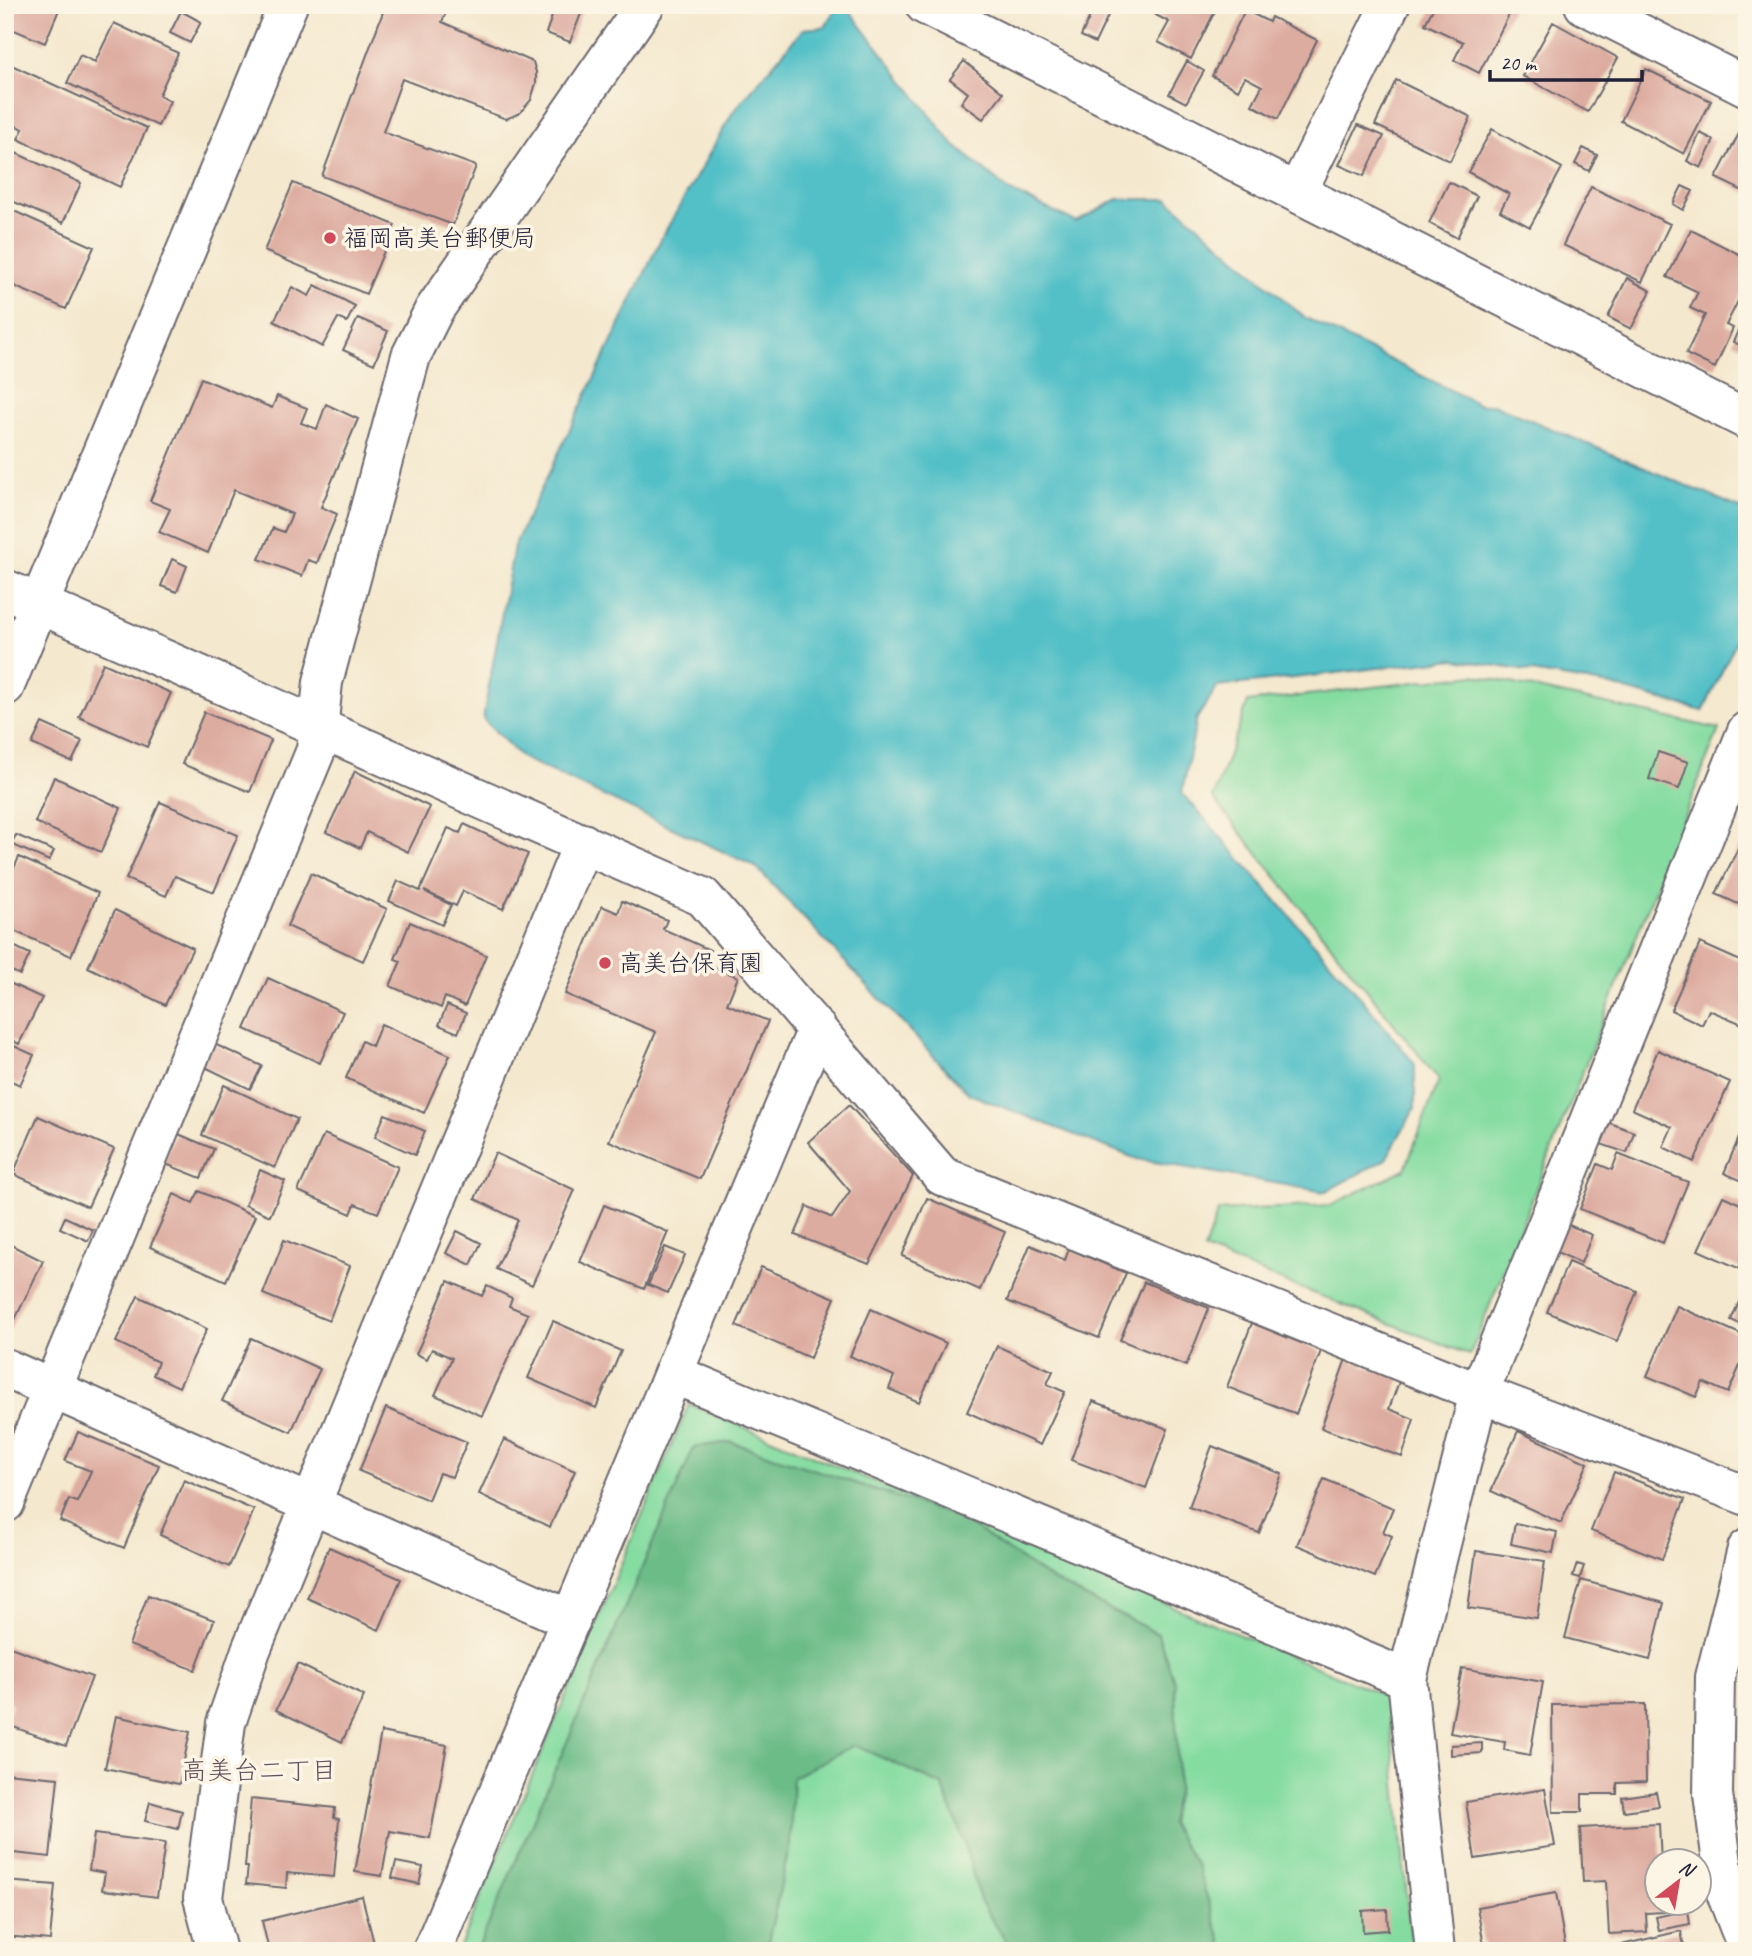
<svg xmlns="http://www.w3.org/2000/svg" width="1752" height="1956" font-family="Caveat,'Klee One',sans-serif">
<rect width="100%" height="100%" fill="#fcf5e5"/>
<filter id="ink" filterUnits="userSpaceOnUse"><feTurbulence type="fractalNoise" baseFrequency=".0143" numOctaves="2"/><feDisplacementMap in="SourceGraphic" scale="14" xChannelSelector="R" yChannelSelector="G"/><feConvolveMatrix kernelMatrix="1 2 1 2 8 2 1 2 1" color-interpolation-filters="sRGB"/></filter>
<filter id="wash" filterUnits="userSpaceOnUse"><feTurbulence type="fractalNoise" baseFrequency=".00686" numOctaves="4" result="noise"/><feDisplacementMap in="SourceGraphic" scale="28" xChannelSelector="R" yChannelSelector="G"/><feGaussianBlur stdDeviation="1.57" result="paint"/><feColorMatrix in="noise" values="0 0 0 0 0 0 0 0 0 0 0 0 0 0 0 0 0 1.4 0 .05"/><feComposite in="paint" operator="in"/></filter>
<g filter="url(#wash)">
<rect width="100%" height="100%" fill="#f4e8ce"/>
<path fill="#85dca1" stroke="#547f6e" stroke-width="2" d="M1474 675 1719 729 1470 1355 1204 1250 1218 1211 1331 1205 1405 1169 1439 1080 1213 798 1248 702Z
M689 1404 1388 1697 1412 1951H458Z"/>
<path fill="#6cbc87" stroke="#476f61" stroke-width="2" d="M731 1442 958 1517 1052 1580 1158 1634 1175 1684 1178 1787 1170 1823 1197 1866 1222 1943 1221 1951H1013L981 1903 964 1842 942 1785 854 1745 793 1777 790 1845 766 1951H477L694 1447Z"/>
<path fill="#52c0c7" stroke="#3a7181" stroke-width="2" d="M839 5H845L953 144 1008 190 1076 222 1118 199H1168L1304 317 1480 405 1493 404 1747 511V619L1703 711 1604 684 1455 659 1217 687 1197 718 1182 793 1352 987 1415 1064V1108L1386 1159 1325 1192 1137 1159 969 1094 756 867 522 758 483 719 514 546 661 239 733 112 803 29 825 27Z"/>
<g id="blocks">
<path fill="#ddaca0" d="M5 5H61L45 43 12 29 5 47Z
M366 5H449L442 22 533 62 536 72V83L531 100 520 113 506 119 402 79 383 132 476 166 453 225 322 176 383 12Z
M556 5H565L582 11 570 42 546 33Z
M1095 5H1113L1095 43 1081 36Z
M1137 5H1218L1191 59 1158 42 1169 22Z
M1435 5H1514L1479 73 1454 60 1463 42 1425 24Z
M1245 10 1269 22 1271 17 1317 40 1278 119 1252 105 1262 86 1245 77 1238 90 1212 76Z
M181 11 201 22 190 43 170 33Z
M1553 22 1618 58 1588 112 1523 76Z
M114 23 178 53 159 95 170 101 158 126 67 83 80 55 95 62Z
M964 61 1003 93 983 119 961 103 968 93 950 79Z
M1187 61 1204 71 1186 103 1169 94Z
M5 62 147 128 120 187 18 139 23 129 5 121Z
M1646 69 1711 101 1684 154 1621 121Z
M1396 80 1471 117 1450 161 1375 125Z
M1747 118V193L1716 178Z
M1358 125 1384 136 1364 176 1339 165Z
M1492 129 1562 168 1530 227 1500 211 1509 194 1468 172Z
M1700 133 1714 140 1701 168 1687 161Z
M5 148 81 183 63 223 5 198Z
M1583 148 1597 155 1589 171 1575 164Z
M1449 182 1477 196 1457 238 1429 223Z
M293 183 395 225 366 294 264 251Z
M1682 186 1693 191 1683 210 1673 204Z
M1591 187 1670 224 1642 282 1563 245Z
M5 207 94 247 66 309 5 282Z
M1691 230 1747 258V283L1726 325 1733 328 1715 368 1686 354 1705 315 1690 308 1698 292 1667 277Z
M1627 278 1651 291 1631 329 1608 317Z
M315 285 355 306 347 322 338 318 322 347 274 321 292 287 309 296Z
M1747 310V348L1733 342Z
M358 318 388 331 374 364 343 350Z
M201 378 272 408 277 396 307 408 301 423 317 429 326 404 358 419 321 507 337 514 317 563 308 560 302 576 259 559 273 528 284 532 292 514 234 490 208 553 159 532 170 509 150 501Z
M172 559 187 566 177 592 161 586Z
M103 663 171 693 147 747 79 717Z
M204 712 271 740 250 792 182 764Z
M42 723 82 741 72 762 32 744Z
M1658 752 1688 762 1679 789 1649 779Z
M355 771 430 807 408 852 367 832 360 848 326 832Z
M54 777 121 808 101 852 35 822Z
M160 802 238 835 214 892 175 876 166 896 126 879Z
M464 824 528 854 503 909 463 891 456 906 424 891 451 905 442 925 389 901 398 881 420 891 448 828 460 833Z
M16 835 54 851 49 861 11 844Z
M1741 842 1747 845V908L1716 894Z
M19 857 98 893 71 956 5 927V888Z
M311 873 387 909 363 961 287 926Z
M622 901 667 920 663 929 710 950 705 963 738 977 727 1004 768 1021 700 1179 609 1141 656 1032 565 994 602 906 618 913Z
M115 910 193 948 165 1005 88 967Z
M410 922 486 955 465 1006 445 997 441 1008 390 986 401 961 395 959Z
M5 942 30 954 20 975 5 968Z
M1700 943 1747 964V1026L1709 1010 1702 1025 1671 1010Z
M268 978 343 1012 320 1063 245 1029Z
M5 981 42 998 19 1044 5 1037Z
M447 1005 466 1013 458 1033 439 1025Z
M381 1024 450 1055 424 1113 346 1078 362 1041 372 1046Z
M5 1042 34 1055 20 1085 5 1078Z
M210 1042 262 1066 250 1089 199 1064Z
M1658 1050 1730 1082 1694 1162 1663 1147 1672 1127 1632 1109Z
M224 1085 297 1119 275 1168 202 1135Z
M849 1105 913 1176 869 1264 795 1235 807 1206 832 1218 850 1191 808 1142Z
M385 1114 425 1131 415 1155 375 1137Z
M38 1116 114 1149 88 1207 13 1174Z
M1594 1117 1634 1132 1627 1153 1586 1139Z
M1747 1119V1183L1724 1173Z
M176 1133 214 1149 201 1178 163 1163Z
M324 1134 398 1167 378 1213 355 1204 351 1214 298 1191Z
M495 1153 575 1190 532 1285 496 1269 518 1220 475 1199Z
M1618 1154 1688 1182 1663 1243 1580 1209 1598 1164 1612 1170Z
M260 1170 285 1181 270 1216 245 1205Z
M199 1191 255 1216 226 1281 150 1247 174 1194 193 1203Z
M1723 1196 1747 1207V1272L1698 1250Z
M927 1198 1005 1232 980 1290 902 1256Z
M604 1205 668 1232 644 1289 580 1262Z
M65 1217 93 1230 88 1241 60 1228Z
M1562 1222 1592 1235 1581 1263 1550 1249Z
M457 1231 481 1243 471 1265 446 1253Z
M284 1240 350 1266 329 1321 263 1294Z
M5 1242 43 1261 10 1330 5 1328Z
M1030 1245 1065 1260 1069 1249 1126 1273 1099 1338 1007 1301Z
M665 1247 685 1255 668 1293 648 1285Z
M1568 1262 1637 1291 1617 1341 1547 1312Z
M761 1267 835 1298 810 1358 736 1326Z
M448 1281 482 1296 487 1286 512 1298 509 1306 528 1314 482 1416 435 1395 452 1358 432 1349 427 1359 416 1354Z
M1144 1282 1209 1308 1186 1366 1120 1340Z
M1743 1293 1747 1295V1327L1731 1320Z
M138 1296 207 1329 179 1387 153 1375 158 1362 116 1342Z
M1677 1306 1747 1337V1350L1728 1393 1703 1382 1696 1397 1647 1376Z
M871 1309 946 1343 919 1402 889 1389 894 1376 850 1356Z
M553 1321 621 1351 596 1408 528 1378Z
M1252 1323 1321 1351 1296 1414 1227 1387Z
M251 1338 320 1369 291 1432 222 1401Z
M997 1346 1053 1371 1047 1384 1065 1392 1040 1445 967 1412Z
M1346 1359 1400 1379 1389 1409 1414 1419 1402 1457 1321 1428Z
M1093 1401 1168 1429 1146 1488 1071 1460Z
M386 1408 467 1442 452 1477 439 1473 428 1500 359 1471Z
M1518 1431 1588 1463 1561 1523 1491 1491Z
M78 1432 159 1465 124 1548 60 1521 69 1499 77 1502 91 1471 65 1461Z
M504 1439 575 1471 550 1527 479 1494Z
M1212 1446 1282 1474 1259 1533 1189 1507Z
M1614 1472 1685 1499 1662 1559 1591 1531Z
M1324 1479 1393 1508 1383 1532 1392 1536 1375 1577 1297 1545Z
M184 1480 254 1510 229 1567 160 1535Z
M1515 1523 1557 1532 1553 1553 1511 1544Z
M329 1547 401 1579 379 1630 307 1598Z
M1476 1551 1545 1561 1537 1618 1468 1608Z
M1577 1564 1584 1566 1580 1578 1573 1576Z
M1581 1580 1664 1603 1650 1660 1565 1638Z
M148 1595 214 1620 195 1670 129 1645Z
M5 1645 92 1677 66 1746 5 1724 12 1704 5 1702Z
M298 1664 364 1696 342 1742 276 1710Z
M1462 1668 1543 1682 1530 1755 1504 1750 1505 1742 1450 1733Z
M1645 1704 1646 1782 1617 1783V1794H1582V1812H1553L1552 1705Z
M116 1716 190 1732 179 1784 105 1768Z
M381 1732 447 1745 430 1838 390 1831 382 1876 355 1872Z
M1482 1743V1753L1451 1755V1745Z
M5 1773 58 1778 50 1857 5 1852Z
M1545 1789 1555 1846 1475 1859 1466 1802Z
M1656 1792 1659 1806 1624 1811 1622 1797Z
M251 1799 335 1808 334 1818 339 1819 334 1877 287 1873 286 1888 246 1884 248 1867H245Z
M150 1802 182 1811 178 1829 145 1821Z
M1659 1824 1661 1862H1658V1904H1664V1912L1646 1913 1647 1932 1609 1934 1606 1881 1583 1882 1580 1828Z
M94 1834 165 1843 157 1897 102 1890 105 1873 89 1870Z
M396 1862 423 1867 419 1884 392 1878Z
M5 1881 55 1885 50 1940 5 1936Z
M1556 1893 1566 1951H1485L1477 1907Z
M362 1896 376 1951H269L262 1921Z
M1387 1909 1388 1930 1363 1932 1362 1911Z
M1688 1910 1690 1924 1659 1930 1656 1917Z
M1681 1931 1685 1951H1600V1950Z"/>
</g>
</g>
<g filter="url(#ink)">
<use href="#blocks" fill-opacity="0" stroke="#6c676e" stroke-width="2"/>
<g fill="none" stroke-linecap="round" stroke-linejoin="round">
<g stroke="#6c676e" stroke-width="42">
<path id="minor" d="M1584 5 1747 87
M1297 192 1390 5
M5 589 703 897 942 1176 1479 1393 1747 1496
M5 1368 571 1620
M673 1374 1407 1679
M5 1503 316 750 323 682 411 356 434 310 645 5
M217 1951 203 1898 226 1723 251 1650 583 843
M1435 1951 1407 1679 1479 1393 1747 731"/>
</g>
<g stroke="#6c676e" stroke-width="42">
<path id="tertiary" d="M925 5 1747 420
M5 686 288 5
M1747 1549 1715 1677 1713 1794 1726 1893 1747 1947
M432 1951 817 1029"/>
</g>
<use href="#minor" stroke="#fff" stroke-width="38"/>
<use href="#tertiary" stroke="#fff" stroke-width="38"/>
</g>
</g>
<g fill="#d1495b" stroke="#fcf5e5" stroke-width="2.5">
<circle cx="330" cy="238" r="7"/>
<circle cx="605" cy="963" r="7"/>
</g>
<g text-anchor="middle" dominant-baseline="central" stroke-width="7" stroke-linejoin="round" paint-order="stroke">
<g font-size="24" fill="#22223b" stroke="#fcf5e5" text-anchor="start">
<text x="344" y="238">福岡高美台郵便局</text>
<text x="619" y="963">高美台保育園</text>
</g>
<g font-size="26" fill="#63525e" stroke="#fcf5e5">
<text x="259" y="1770">高美台二丁目</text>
</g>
</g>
<rect width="1752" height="1956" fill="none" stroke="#fcf5e5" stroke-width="28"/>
<g transform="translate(1678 1882) rotate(31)"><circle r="33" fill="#fcf5e5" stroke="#a5a1a1" stroke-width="2"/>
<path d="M0-5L12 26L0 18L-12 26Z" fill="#d1495b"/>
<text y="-10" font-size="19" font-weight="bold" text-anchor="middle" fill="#22223b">N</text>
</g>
<path d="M1490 70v10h152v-10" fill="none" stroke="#22223b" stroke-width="3.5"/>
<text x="1500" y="70" font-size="21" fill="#22223b" stroke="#fcf5e5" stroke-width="5" paint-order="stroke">20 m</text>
</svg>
